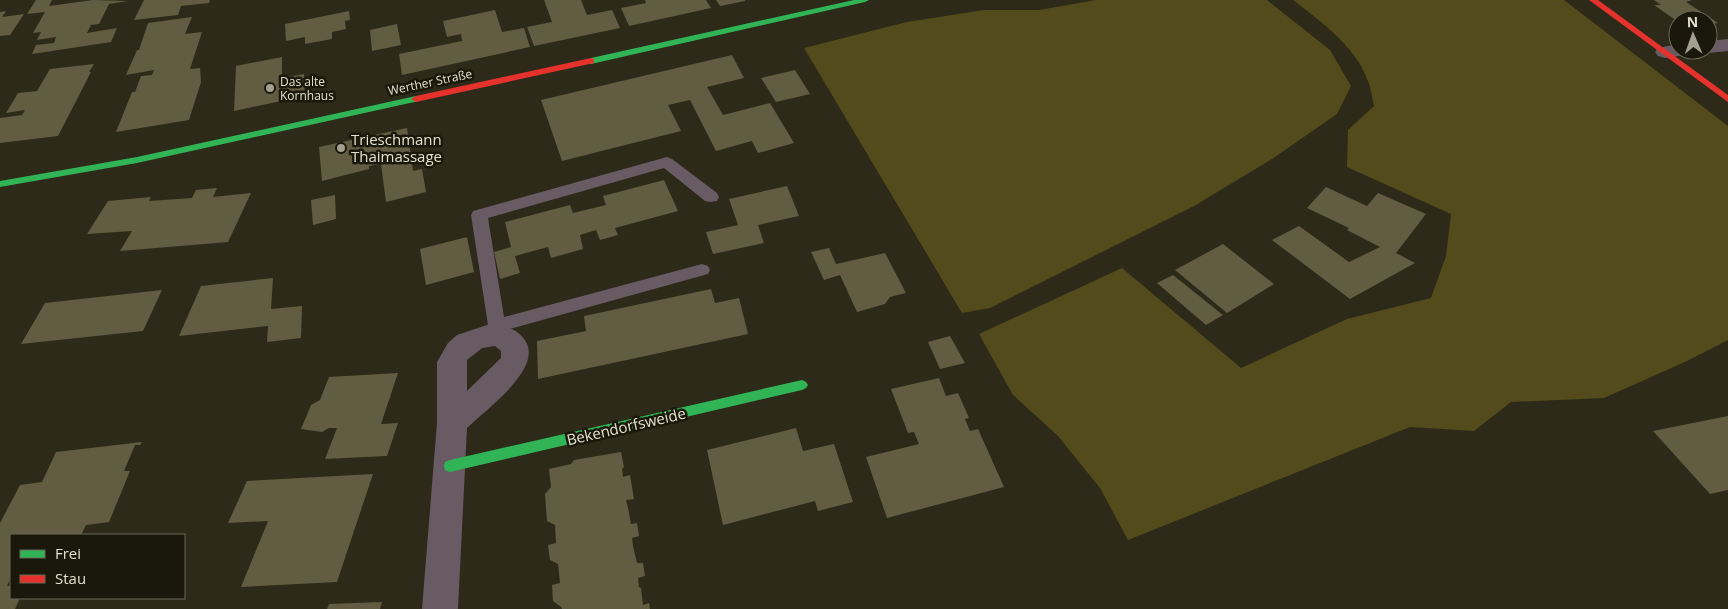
<svg xmlns="http://www.w3.org/2000/svg" width="1728" height="609" font-family="'Open Sans',sans-serif">
<rect width="100%" height="100%" fill="#2d2a19"/>
<path fill="#534b1b" d="M1096 0H1267L1330 50 1351 86 1337 114 1272 159 1194 206 990 308 962 313 804 48 907 22 984 10H1039Z
M1293 0H1564L1728 126V340L1687 361 1604 398 1511 402 1474 431 1410 427 1128 540 1100 488 1058 436 1013 395 979 334 1122 268 1241 368 1347 319 1431 298 1446 256 1451 214 1347 167 1348 130 1374 106C1372 97 1371 87 1367 79 1356 47 1319 20 1293 0Z"/>
<path fill="#615c42" d="M36 0H52L49 6 93 0 128 1 109 4 99 24 91 25 87 33 117 28 111 42 32 54 36 45 54 43 56 37 37 40 41 32 33 33 45 12 27 14Z
M144 0H210L209 3 181 6 178 15 134 20Z
M544 0H581L587 15 612 10 620 28 534 46 527 27 552 22Z
M645 0H706L711 8 629 26 621 8 646 3Z
M716 0H745V1L720 6Z
M1654 0H1692L1686 2 1718 23 1708 25V20L1674 19 1654 5H1661Z
M495 10 502 32 524 28 530 47 402 75 399 54 462 41 461 34 447 37 443 21Z
M6 11 2 17 24 14 10 35 0 36V12Z
M349 11 350 20 345 21 346 29 332 32V39L305 44V37L286 41 285 24Z
M192 17 185 34 202 32 190 69 200 68 201 82 189 120 116 132 132 92H135L141 76 152 75 154 70 126 75 137 50H139L148 23Z
M397 24 401 45 372 51 370 30Z
M732 55 744 78 707 87 723 115 770 103 794 143 758 153 752 141 716 151 690 100 668 105 681 131 562 161 541 100Z
M282 57V78L304 74 305 96 234 111 236 66Z
M94 64 89 72H91L58 136 0 143V118L22 115 25 110 6 113 18 93 37 91 50 69Z
M795 70 810 94 776 102 761 78Z
M407 128 413 171 422 169 426 192 386 202 381 164 369 166V169L322 181 319 147Z
M664 180 678 211 615 228 618 235 600 240 596 230 580 235 583 249 551 258 548 247 515 256 520 273 500 279 494 252 511 247 505 222 570 205 573 213 606 205 603 196Z
M787 186 799 216 758 225 764 243 713 254 706 232 738 225 729 199Z
M1326 187 1367 206 1378 193 1426 214 1396 253 1415 263 1350 299 1272 240 1299 226 1349 262 1380 247 1347 230 1349 228 1307 208Z
M217 188 213 197 251 193 228 242 120 251 132 231 87 234 108 201 151 197 149 201 192 198 196 190Z
M335 195 336 219 313 225 311 200Z
M467 237 474 272 426 285 420 249Z
M1223 244 1274 284 1227 313 1175 270Z
M829 248 836 264 885 253 906 293 890 297 885 304 857 312 840 275 824 280 811 252Z
M1173 275 1223 315 1206 325 1157 283Z
M273 278 271 309 302 306 301 338 267 342 268 326 179 336 201 286Z
M711 289 715 303 739 298 748 334 538 379 537 341 586 331 584 316Z
M162 290 143 331 21 344 45 303Z
M950 336 965 363 940 369 928 342Z
M398 373 381 424 398 423 387 456 325 459 337 428H329L322 432 301 429 311 405 320 400 329 377Z
M939 378 946 396 958 393 969 418 965 419 970 431 978 429 1004 487 887 518 866 457 919 444 914 432 908 433 891 389Z
M1728 416V490L1710 494 1653 431Z
M796 428 803 451 834 444 853 502 818 511 815 501 723 525 707 450Z
M142 442 140 445H135L124 471H130L109 522 86 525 81 535H11V577L7 586H11V598H20L15 609H0V523L20 485 42 482 56 452Z
M621 452 624 467 622 469 623 477 630 475 634 499 626 500 628 508 631 524 637 523 639 536 632 538 633 546 637 563H643L645 576 638 578 639 587 641 588 643 605 649 603 650 609H562L561 607 553 601 552 585 560 583 558 564 550 560 548 545 556 543 555 525 547 521 545 494 551 487 549 469 571 464 574 460Z
M373 474 337 582 241 587 268 521 228 523 247 481Z
M382 602 380 609H327L329 604Z"/>
<g fill="none" stroke-linecap="round" stroke-linejoin="round">
<path fill="#685b64" fill-rule="evenodd" d="M667 157 672 159 717 193 719 197 717 201 711 202 705 201 664 168 488 218 504 317 702 264 708 266 710 270 708 274 503 331C497 339 494 343 484 340L481 335 488 325 471 215 473 211Z"/>
<path fill="#685b64" fill-rule="evenodd" d="M1728 39V51L1708 53 1700 50H1708V41Z
M1678 44V50H1695L1692 54 1665 58 1658 56 1655 52 1658 48Z
M490 324C504 325 519 329 526 342 542 370 485 410 467 428L458 609H422L437 423V362L448 343 457 335ZM495 346 501 351V358L467 391V360L482 348Z"/>
<path fill="#30b455" fill-rule="evenodd" d="M854 0H869L865 2 591 64 587 61 591 58Z
M416 96 419 97V101L137 163 0 187V181L137 157Z
M802 380 806 382 808 385 806 388 802 390 450 472 445 470 444 466 445 462 450 460Z"/>
<path fill="#e5322d" fill-rule="evenodd" d="M1589 0H1598L1728 95V102Z
M591 58 594 59V63L416 102 411 99 416 96Z"/>
</g>
<g fill="#a3a08f" stroke="#1a180b" stroke-width="2">
<circle cx="270" cy="88" r="5"/>
<circle cx="341" cy="148" r="5"/>
</g>
<g text-anchor="middle" dominant-baseline="central" stroke-width="5" stroke-linejoin="round" paint-order="stroke">
<g font-size="12" fill="#e3e0ce" stroke="#1a180b" text-anchor="start">
<text x="280" y="81">Das alte<tspan x="280" dy="14">Kornhaus</tspan></text>
</g>
<g font-size="12" fill="#e3e0ce" stroke="#1a180b">
<text transform="translate(430 82) rotate(-12)">Werther Straße</text>
</g>
<g font-size="15" fill="#e3e0ce" stroke="#1a180b" text-anchor="start">
<text x="351" y="139">Trieschmann<tspan x="351" dy="17">Thaimassage</tspan></text>
</g>
<g font-size="15" fill="#e3e0ce" stroke="#1a180b">
<text transform="translate(626 426) rotate(-13)">Bekendorfsweide</text>
</g>
</g>
<rect x="10" y="534" width="175" height="65" fill="#1a180b" stroke="#6a6859"/>
<rect x="20" y="550" width="25" height="8" fill="#30b455" stroke="#6a6859"/>
<text x="55" y="559" font-size="15" fill="#e3e0ce">Frei</text>
<rect x="20" y="575" width="25" height="8" fill="#e5322d" stroke="#6a6859"/>
<text x="55" y="584" font-size="15" fill="#e3e0ce">Stau</text>
<g transform="translate(1693 35) rotate(358)"><circle r="24" fill="#1a180b" stroke="#6a6859"/>
<path d="M0-4L9 19L0 12L-9 19Z" fill="#a3a08f"/>
<text y="-8" font-size="14" font-weight="bold" text-anchor="middle" fill="#e3e0ce">N</text>
</g>
</svg>
